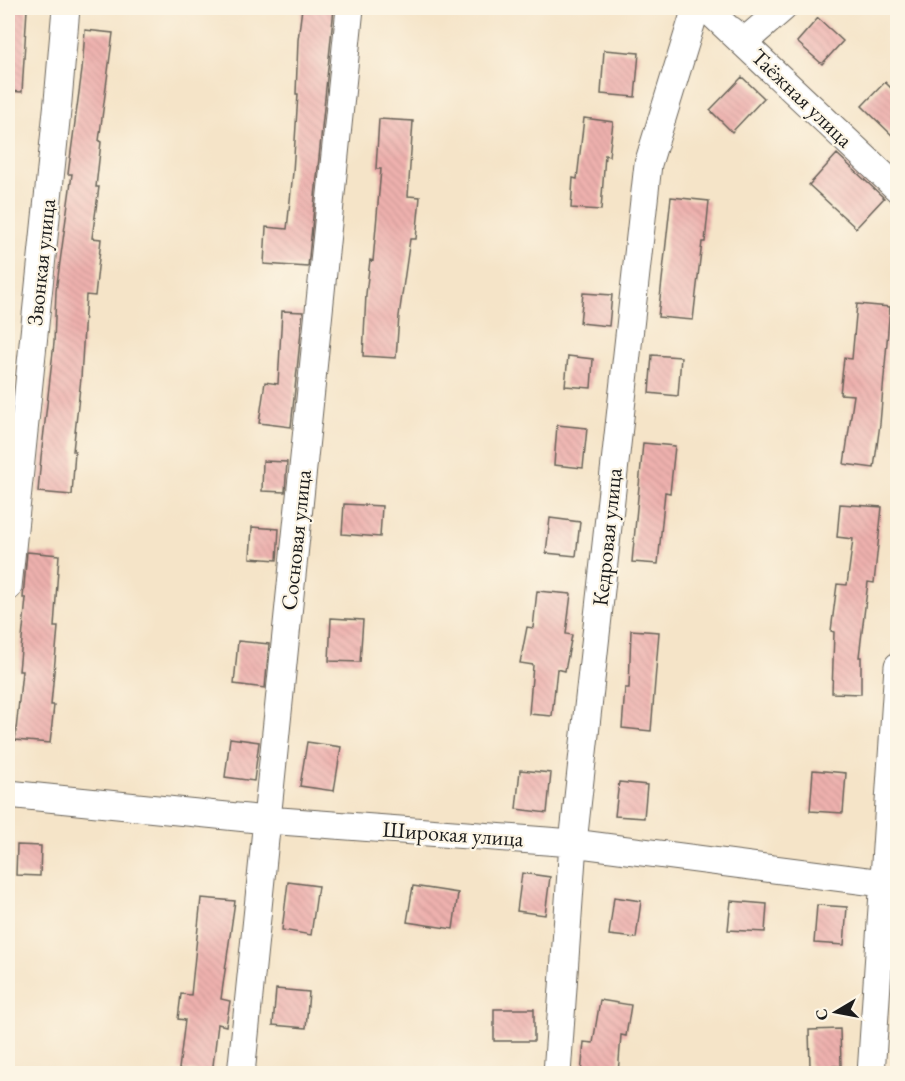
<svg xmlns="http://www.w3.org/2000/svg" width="905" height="1081" font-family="'EB Garamond',serif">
<defs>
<pattern id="building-back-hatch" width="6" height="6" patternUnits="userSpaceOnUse" patternTransform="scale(1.5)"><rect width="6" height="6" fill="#eeb1ae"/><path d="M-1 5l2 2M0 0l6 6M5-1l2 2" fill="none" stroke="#cc9895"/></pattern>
</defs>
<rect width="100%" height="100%" fill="#fcf5e5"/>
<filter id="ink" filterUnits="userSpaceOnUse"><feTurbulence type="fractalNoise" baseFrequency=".0167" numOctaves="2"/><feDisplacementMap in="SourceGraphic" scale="12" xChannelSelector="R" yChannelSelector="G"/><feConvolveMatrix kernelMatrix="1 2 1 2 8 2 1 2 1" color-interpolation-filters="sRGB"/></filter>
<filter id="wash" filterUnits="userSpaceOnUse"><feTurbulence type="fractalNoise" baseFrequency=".008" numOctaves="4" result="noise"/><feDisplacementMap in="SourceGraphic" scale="24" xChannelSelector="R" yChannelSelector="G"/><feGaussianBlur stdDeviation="1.35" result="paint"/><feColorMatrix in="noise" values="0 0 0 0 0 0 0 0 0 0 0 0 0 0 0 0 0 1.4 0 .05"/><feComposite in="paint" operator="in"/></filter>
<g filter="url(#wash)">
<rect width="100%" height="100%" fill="#f5e4c8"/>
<g id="blocks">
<path fill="url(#building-back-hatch)" d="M8 8 27 9 22 92 8 91Z
M302 8H334L308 267 264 264 266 227 287 229 293 172 298 94H296L298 40Z
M818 18 843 41 822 64 797 42Z
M85 30 113 33 99 141 101 142 96 187H99L92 238 101 239 95 296 86 295 81 378 73 451H75L72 495 38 492 41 457 54 343 56 291 72 174H68L82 70Z
M604 50 639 53 635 97 601 94Z
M742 77 764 98 732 132 710 110Z
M885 82 897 94V140L862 106Z
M584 118 613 122 609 156 605 155 601 210 571 208 573 178 577 179Z
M379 119 413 121 408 196 420 197 416 239H410L399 316 396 358 363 356 366 294 370 260 373 261 381 169H376Z
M837 154 884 198 856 228 809 185Z
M671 197 709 201 705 242H702L693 320 658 317Z
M583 293 612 295 609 326 580 323Z
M857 304 890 307 880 424 874 468 844 464 854 395 840 394 844 358 852 359Z
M282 311 303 312 291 427 259 423 265 382 278 384Z
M652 355 681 357 678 396 649 393Z
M568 356 593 359 591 388 565 386Z
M557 425 587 428 583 468 554 465Z
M643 443 675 446 670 493 665 492 658 564 632 562Z
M263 461 287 462 285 492 262 491Z
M344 504 382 506 380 537 342 534Z
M840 504 882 507 874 583 868 582 859 657H861V694L832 693 834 632 831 631 837 584 847 585 853 539 837 537Z
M550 518 580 522 576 556 546 553Z
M252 527 279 529 277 560 250 558Z
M27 552 59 555 54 627H58L51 705H54L50 743 15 740 22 671H19L26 598H23Z
M537 591 571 594 566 634 572 635 565 671 557 669 552 716 529 714 533 665 520 663 527 627 533 628Z
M331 618 363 620 360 662 329 661Z
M631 630 659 632 651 731 622 728 625 688H629Z
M238 641 269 644 265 688 234 684Z
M230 738 259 742 254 781 225 777Z
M307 742 341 747 334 791 300 786Z
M520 770 551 773 547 813 516 809Z
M813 770 846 773 843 813 810 811Z
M619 782 647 785 644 818 615 816Z
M17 845 41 846 40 876 16 875Z
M522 873 550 877 545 915 517 911Z
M288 882 318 886 311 935 282 930Z
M413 886 458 893 453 929 407 922Z
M614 897 641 901 636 938 609 935Z
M201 898 235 901 221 999 230 1001 226 1026 218 1024 212 1074 179 1069 185 1020 178 1019 181 994 191 995Z
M731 901 767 904 765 932 728 930Z
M817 905 847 907 844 945 814 943Z
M276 989 309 992 306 1028 273 1025Z
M600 1000 631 1005 626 1036 621 1035 618 1074H581L584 1042 593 1043Z
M494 1009H534V1041H494Z
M840 1029 841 1066 810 1067 809 1030Z"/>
</g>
</g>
<g filter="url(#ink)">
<use href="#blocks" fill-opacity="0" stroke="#686258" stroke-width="1.5"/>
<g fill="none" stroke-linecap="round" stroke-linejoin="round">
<g stroke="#686258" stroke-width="29">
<path id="minor" d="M706 8 898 189
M731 30 744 42 783 8
M8 587 58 101 66 8
M8 794 267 820 573 843 898 885
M241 1074 350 8
M557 1074 573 843 648 164 696 8
M871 1074 898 666"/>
</g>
<use href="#minor" stroke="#fff" stroke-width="27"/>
</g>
</g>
<g text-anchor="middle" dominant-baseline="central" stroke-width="4.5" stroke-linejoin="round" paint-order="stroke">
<g font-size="22" fill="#1c1c1c" stroke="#fcf5e5">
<text transform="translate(802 98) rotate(44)">Таёжная улица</text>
<text transform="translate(41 262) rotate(-84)">Звонкая улица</text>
<text transform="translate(607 537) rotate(-84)">Кедровая улица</text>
<text transform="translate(296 540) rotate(-84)">Сосновая улица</text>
<text transform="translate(453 834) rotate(4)">Широкая улица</text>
</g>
</g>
<rect width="905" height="1081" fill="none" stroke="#fcf5e5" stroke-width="30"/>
<g transform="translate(836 1012) rotate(260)" stroke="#fcf5e5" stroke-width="4.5" paint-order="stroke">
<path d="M0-4.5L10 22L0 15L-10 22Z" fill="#1c1c1c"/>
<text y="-9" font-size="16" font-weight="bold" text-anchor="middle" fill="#1c1c1c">С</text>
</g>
</svg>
